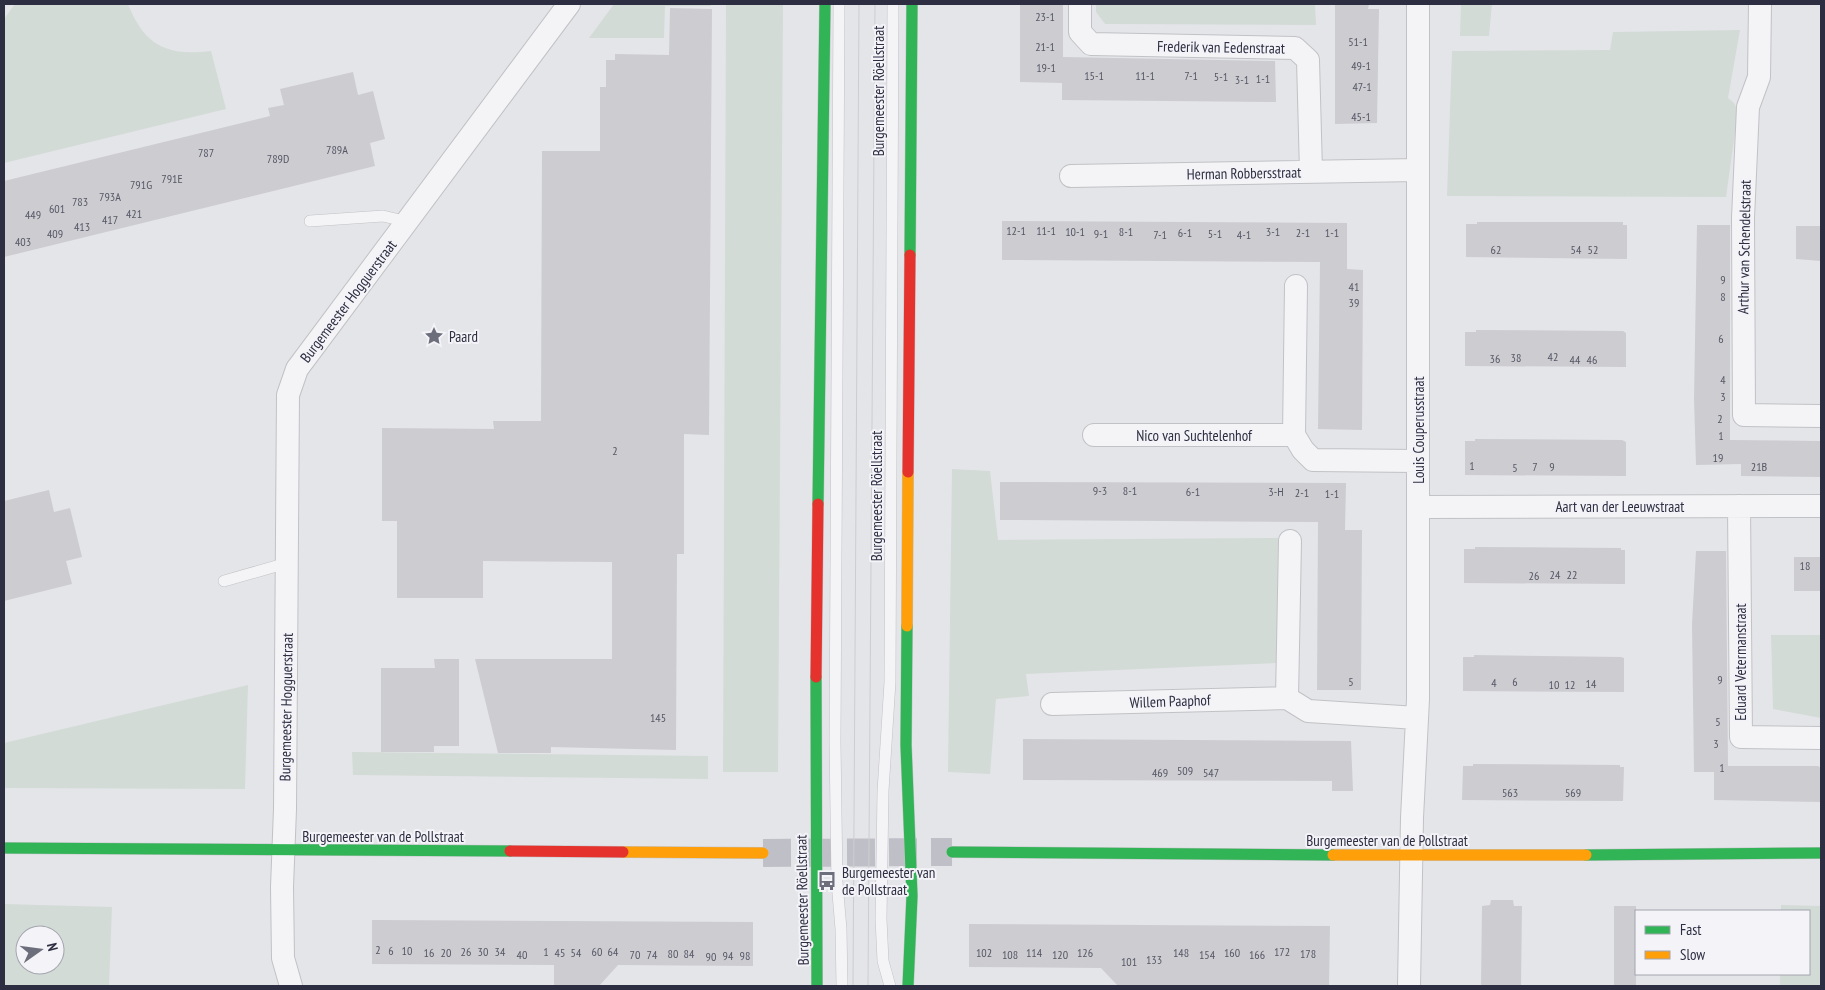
<svg xmlns="http://www.w3.org/2000/svg" width="1825" height="990" font-family="'PT Sans Narrow',sans-serif">
<rect width="100%" height="100%" fill="#e4e5e9"/>
<path fill="#d3dbd6" fill-rule="evenodd" d="M15 4H128C145 47 168 56 211 51L226 109 4 163V19Z
M614 4H711V6H665L664 38H589Z
M726 4H783L778 772H723Z
M1096 4H1315L1316 25 1105 24 1096 12Z
M1461 4H1492L1489 36H1460Z
M1740 30 1728 98 1734 103 1738 111 1726 197 1447 196 1452 51 1610 50 1613 32Z
M952 469 990 471 998 540 1278 538 1277 663 1026 674 1029 696 996 699 990 774 948 772Z
M1771 635H1821V718L1773 709Z
M248 685 245 789 4 788V743Z
M352 752 708 756V779L353 775Z
M4 904 112 907 109 986H4ZM25 935H55V965H25Z
M1781 905 1821 906V986H1780V974H1809V911H1781Z"/>
<path fill="#ccccd1" d="M1020 4H1063V57L1275 61 1276 102 1062 100V83L1020 82Z
M1335 4H1369L1368 9H1379L1377 123 1335 124Z
M670 8 712 9 709 435 684 434V554H677L676 750 551 747V753H498L475 659H612V562L483 561V598H397V521H382V428L494 429 493 421H541L542 151H600V87H606V60H615V54L669 55Z
M353 72 358 95 373 91 385 139 370 143 375 166 4 257V181L270 116 268 108 284 105 280 89Z
M1002 221 1347 223V269L1363 270 1362 430 1318 429 1320 262 1002 260Z
M1477 222H1623V225H1627V259L1466 257V224H1477Z
M1697 225H1730V440L1821 441V477L1741 476V464L1696 465 1694 399Z
M1796 226H1821V261L1796 259Z
M1476 330 1623 331 1626 333V367L1465 366V332H1476Z
M1475 439 1622 440 1626 442V476L1465 475V441H1475Z
M1000 482 1346 483 1345 530H1362L1361 690H1317L1318 522 1000 520Z
M49 490 54 512 70 508 82 557 66 561 72 584 4 601V501Z
M1475 547 1621 548V550H1625V584L1464 583V549H1475Z
M1696 551H1726L1728 766H1818L1821 768V802L1714 800V772H1694L1692 624Z
M1794 557H1821V591H1794Z
M1474 655 1621 657 1624 658V692L1463 691V657H1474Z
M434 659H459V746H434V752H381V668H435Z
M1023 739 1351 741 1353 791H1332V781L1023 780Z
M1473 764 1620 765V767H1624L1623 801 1462 800 1463 766H1473Z
M1491 900H1513L1514 906H1522L1521 986H1481L1482 906 1490 905Z
M1614 906H1636V986H1614Z
M372 920 753 922V966L618 965 599 986H554V965L372 964Z
M969 924 1330 926 1329 986H1118L1101 968 969 967Z"/>
<g fill="none" stroke-linecap="round" stroke-linejoin="round">
<path stroke="#bfc0c7" stroke-width="28" stroke-dasharray="28 14" stroke-linecap="butt" d="M763 853 952 852"/>
<g stroke="#c1c2c5" stroke-width="12">
<path id="lane" d="M839 4 835 742 837 882 841 929 842 986
M310 221 383 216 408 222
M224 581 287 563
M890 986 883 961 881 919 883 791 890 682 893 4"/>
</g>
<g stroke="#c1c2c5" stroke-width="24">
<path id="street" d="M1080 4V32L1091 44 1295 48 1308 60 1311 172
M1760 4 1759 77 1748 107 1743 218 1744 415 1821 416
M1071 176 1418 170
M1296 286 1294 435 1303 450 1313 460 1418 461
M1094 435H1294
M1739 506 1741 737 1821 738
M1418 507 1821 506
M1287 698 1290 541
M1052 704 1287 698 1308 711 1417 718
M291 986 283 958 282 887 285 809 288 395 297 369 569 4
M1409 986 1412 818 1418 699V4"/>
</g>
<g stroke="#c1c2c5" stroke-width="12">
<path id="fast" d="M910 255 912 4
M818 504 825 4
M907 626 906 745 912 896 908 986
M816 677 817 986
M4 848 510 851
M952 852 1333 855
M1586 855 1821 853"/>
</g>
<g stroke="#c1c2c5" stroke-width="12">
<path id="slow" d="M907 626 908 472
M623 852 763 853
M1333 855H1586"/>
</g>
<g stroke="#c1c2c5" stroke-width="12">
<path id="jam" d="M908 472 910 255
M816 677 818 504
M510 851 623 852"/>
</g>
<use href="#lane" stroke="#f4f4f6" stroke-width="11"/>
<use href="#street" stroke="#f4f4f6" stroke-width="22"/>
<use href="#fast" stroke="#30b455" stroke-width="11"/>
<use href="#slow" stroke="#ff9f0a" stroke-width="11"/>
<use href="#jam" stroke="#e5322d" stroke-width="11"/>
<path stroke="#cdcdd1" stroke-width="1" d="M853 986 859 4
M868 986 875 4"/>
</g>
<defs>
<g id="sight-bare" transform="scale(1.5)"><path d="M0-6L1.8-2.2L6-1.7L2.9 1.2L3.7 5.4L0 3.3L-3.7 5.4L-2.9 1.2L-6-1.7L-1.8-2.2Z" fill="#6d6e7c" stroke="#f3f3f8" stroke-width="2.5" paint-order="stroke"/></g>
<g id="bus-bare" transform="scale(1.5)"><path d="M-5-6H5V4H4V6H2V4H-2V6H-4V4H-5ZM-3.5-4V0h7V-4ZM-3.5 1.2v1.5H-2V1.2ZM2 1.2v1.5H3.5V1.2Z" fill="#6d6e7c" stroke="#f3f3f8" stroke-width="2.5" paint-order="stroke"/></g>
</defs>
<g fill-rule="evenodd">
<use href="#sight-bare" x="434" y="336"/>
<use href="#bus-bare" x="827" y="881"/>
</g>
<g text-anchor="middle" dominant-baseline="central" stroke-width="4" stroke-linejoin="round" paint-order="stroke">
<g font-size="12" fill="#565766">
<text x="1045" y="16">23-1</text>
<text x="1358" y="41">51-1</text>
<text x="1045" y="46">21-1</text>
<text x="1361" y="65">49-1</text>
<text x="1046" y="67">19-1</text>
<text x="1094" y="75">15-1</text>
<text x="1145" y="75">11-1</text>
<text x="1191" y="75">7-1</text>
<text x="1221" y="76">5-1</text>
<text x="1263" y="78">1-1</text>
<text x="1242" y="79">3-1</text>
<text x="1362" y="86">47-1</text>
<text x="1361" y="116">45-1</text>
<text x="337" y="149">789A</text>
<text x="206" y="152">787</text>
<text x="278" y="158">789D</text>
<text x="172" y="178">791E</text>
<text x="141" y="184">791G</text>
<text x="110" y="196">793A</text>
<text x="80" y="201">783</text>
<text x="57" y="208">601</text>
<text x="134" y="213">421</text>
<text x="33" y="214">449</text>
<text x="110" y="219">417</text>
<text x="82" y="226">413</text>
<text x="1016" y="230">12-1</text>
<text x="1046" y="230">11-1</text>
<text x="1075" y="231">10-1</text>
<text x="1126" y="231">8-1</text>
<text x="1273" y="231">3-1</text>
<text x="1185" y="232">6-1</text>
<text x="1303" y="232">2-1</text>
<text x="1332" y="232">1-1</text>
<text x="55" y="233">409</text>
<text x="1101" y="233">9-1</text>
<text x="1215" y="233">5-1</text>
<text x="1160" y="234">7-1</text>
<text x="1244" y="234">4-1</text>
<text x="23" y="241">403</text>
<text x="1496" y="249">62</text>
<text x="1576" y="249">54</text>
<text x="1593" y="249">52</text>
<text x="1723" y="279">9</text>
<text x="1354" y="286">41</text>
<text x="1723" y="296">8</text>
<text x="1354" y="302">39</text>
<text x="1721" y="338">6</text>
<text x="1553" y="356">42</text>
<text x="1516" y="357">38</text>
<text x="1495" y="358">36</text>
<text x="1575" y="359">44</text>
<text x="1592" y="359">46</text>
<text x="1723" y="379">4</text>
<text x="1723" y="396">3</text>
<text x="1720" y="418">2</text>
<text x="1721" y="435">1</text>
<text x="615" y="450">2</text>
<text x="1718" y="457">19</text>
<text x="1472" y="465">1</text>
<text x="1535" y="466">7</text>
<text x="1552" y="466">9</text>
<text x="1759" y="466">21B</text>
<text x="1515" y="467">5</text>
<text x="1100" y="490">9-3</text>
<text x="1130" y="490">8-1</text>
<text x="1193" y="491">6-1</text>
<text x="1276" y="491">3-H</text>
<text x="1302" y="492">2-1</text>
<text x="1332" y="493">1-1</text>
<text x="1805" y="565">18</text>
<text x="1555" y="574">24</text>
<text x="1572" y="574">22</text>
<text x="1534" y="575">26</text>
<text x="1720" y="679">9</text>
<text x="1351" y="681">5</text>
<text x="1515" y="681">6</text>
<text x="1494" y="682">4</text>
<text x="1591" y="683">14</text>
<text x="1554" y="684">10</text>
<text x="1570" y="684">12</text>
<text x="658" y="717">145</text>
<text x="1718" y="721">5</text>
<text x="1716" y="743">3</text>
<text x="1722" y="767">1</text>
<text x="1185" y="770">509</text>
<text x="1160" y="772">469</text>
<text x="1211" y="772">547</text>
<text x="1510" y="792">563</text>
<text x="1573" y="792">569</text>
<text x="378" y="949">2</text>
<text x="391" y="950">6</text>
<text x="407" y="950">10</text>
<text x="466" y="951">26</text>
<text x="483" y="951">30</text>
<text x="500" y="951">34</text>
<text x="546" y="951">1</text>
<text x="597" y="951">60</text>
<text x="613" y="951">64</text>
<text x="1282" y="951">172</text>
<text x="429" y="952">16</text>
<text x="446" y="952">20</text>
<text x="560" y="952">45</text>
<text x="576" y="952">54</text>
<text x="984" y="952">102</text>
<text x="1034" y="952">114</text>
<text x="1085" y="952">126</text>
<text x="1181" y="952">148</text>
<text x="1232" y="952">160</text>
<text x="673" y="953">80</text>
<text x="689" y="953">84</text>
<text x="1308" y="953">178</text>
<text x="522" y="954">40</text>
<text x="635" y="954">70</text>
<text x="652" y="954">74</text>
<text x="1010" y="954">108</text>
<text x="1060" y="954">120</text>
<text x="1207" y="954">154</text>
<text x="1257" y="954">166</text>
<text x="728" y="955">94</text>
<text x="745" y="955">98</text>
<text x="711" y="956">90</text>
<text x="1154" y="959">133</text>
<text x="1129" y="961">101</text>
</g>
<g font-size="15" fill="#2d2e41" stroke="#f3f3f8">
<text transform="translate(1221 47) rotate(1)">Frederik van Eedenstraat</text>
<text transform="translate(878 91) rotate(-90)">Burgemeester Röellstraat</text>
<text transform="translate(1244 173) rotate(-1)">Herman Robbersstraat</text>
<text transform="translate(1744 247) rotate(-89)">Arthur van Schendelstraat</text>
<text transform="translate(348 301) rotate(-53)">Burgemeester Hogguerstraat</text>
<text transform="translate(1418 430) rotate(-90)">Louis Couperusstraat</text>
<text x="1194" y="435">Nico van Suchtelenhof</text>
<text transform="translate(876 496) rotate(-90)">Burgemeester Röellstraat</text>
<text x="1620" y="506">Aart van der Leeuwstraat</text>
<text transform="translate(1740 662) rotate(-90)">Eduard Vetermanstraat</text>
<text transform="translate(1170 701) rotate(-2)">Willem Paaphof</text>
<text transform="translate(286 707) rotate(-89)">Burgemeester Hogguerstraat</text>
<text x="383" y="836">Burgemeester van de Pollstraat</text>
<text x="1387" y="840">Burgemeester van de Pollstraat</text>
<text transform="translate(802 900) rotate(-91)">Burgemeester Röellstraat</text>
</g>
<g font-size="15" fill="#2d2e41" stroke="#f3f3f8" text-anchor="start">
<text x="449" y="336">Paard</text>
<text x="842" y="872">Burgemeester van<tspan x="842" dy="17">de Pollstraat</tspan></text>
</g>
</g>
<rect width="1825" height="990" fill="none" stroke="#2d2e41" stroke-width="10"/>
<rect x="1635" y="910" width="175" height="65" fill="#f3f3f8" stroke="#a4a4af"/>
<rect x="1645" y="926" width="25" height="8" fill="#30b455" stroke="#a4a4af"/>
<text x="1680" y="935" font-size="15" fill="#2d2e41">Fast</text>
<rect x="1645" y="951" width="25" height="8" fill="#ff9f0a" stroke="#a4a4af"/>
<text x="1680" y="960" font-size="15" fill="#2d2e41">Slow</text>
<g transform="translate(40 950) rotate(76)"><circle r="24" fill="#f3f3f8" stroke="#a4a4af"/>
<path d="M0-4L9 19L0 12L-9 19Z" fill="#6d6e7c"/>
<text y="-8" font-size="14" font-weight="bold" text-anchor="middle" fill="#2d2e41">N</text>
</g>
</svg>
